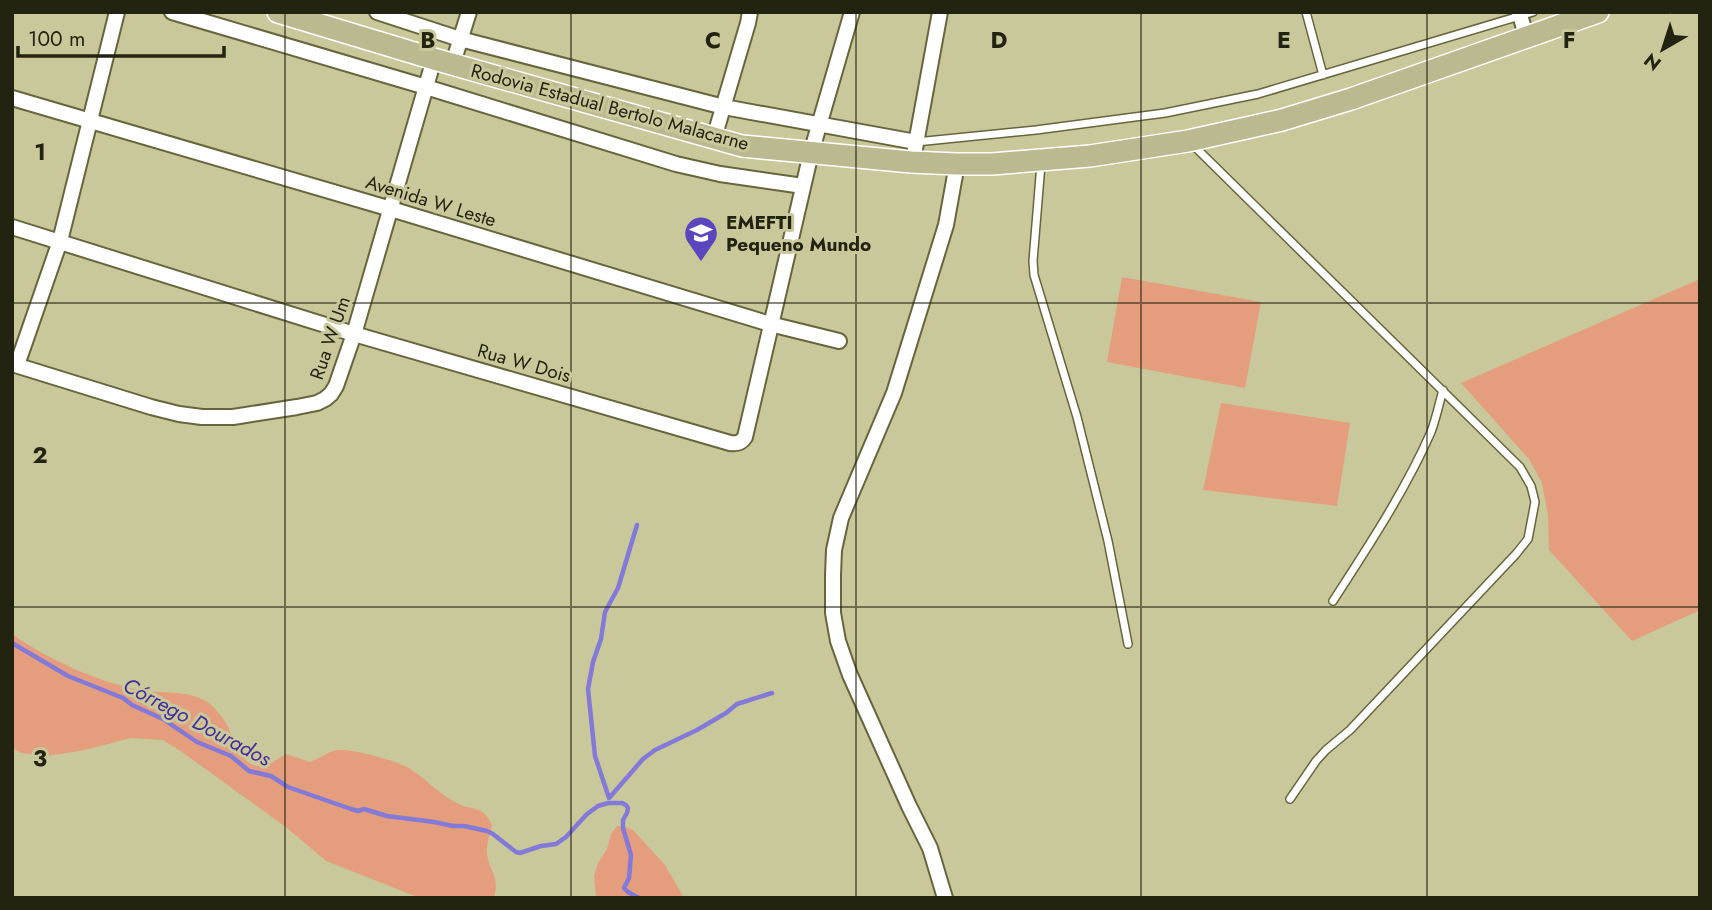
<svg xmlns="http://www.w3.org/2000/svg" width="1712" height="910" font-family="Jost,sans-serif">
<rect width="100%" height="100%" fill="#c9c89b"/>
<path fill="#e59e7d" d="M1122 277 1261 302 1245 388 1107 362Z
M1700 279V610L1632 641 1549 550 1548 516 1542 483 1529 459 1461 383Z
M1221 403 1350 423 1337 506 1203 490Z
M12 634C47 659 98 682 140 690 161 694 184 690 204 700 213 705 221 715 226 723 234 737 240 768 262 766 270 765 279 758 286 754L310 762C320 758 330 750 340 750 354 749 397 761 409 768 425 778 437 792 453 801 472 813 481 802 492 825 490 834 486 844 487 854 490 872 500 877 494 898H420L326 861 287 828 182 752 163 740 131 738 85 750 47 756 21 753 12 748Z
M617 826 625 827 633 830 665 865 684 898H598L596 896 594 876 598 863 607 849 611 834Z"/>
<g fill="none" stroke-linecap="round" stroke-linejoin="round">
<path stroke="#8279d8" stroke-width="4.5" d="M12 643 68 676 123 698 132 705 163 719 197 742 231 756 249 771 271 776 288 787 351 809 358 811 364 809 387 816 434 822 453 826H464L487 831 493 834 516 852 520 853 541 846 556 844 566 837 587 814 598 806 608 803H622L626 805 628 808 627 813 623 820V828L631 855 629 878 624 888 628 892 639 898
M610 797 643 759 655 750 697 730 726 713 737 704 772 693
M609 798 595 756 588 689 593 662 601 639 605 612 618 588 637 525"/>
<g stroke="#67653c" stroke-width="10">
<path id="service" d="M1306 12 1323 75
M916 142 1036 130 1165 113 1258 94 1533 12
M1191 143 1520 467 1531 486 1535 502 1528 539 1516 554 1350 730 1326 750 1316 761 1290 799
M1041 164 1033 261 1034 275 1077 417 1108 541 1128 644
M1333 601C1368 547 1405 491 1431 432 1436 419 1439 404 1443 390"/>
</g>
<g stroke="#67653c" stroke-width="18">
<path id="minor" d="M172 12 426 87 676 164 720 174 803 186
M377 12 460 39 724 107 916 142
M1519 12 1527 38
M453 63 469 12
M12 98 391 209 770 324 839 341
M714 138 748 23 750 12
M915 149 940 12
M12 227 354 334 730 443C737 444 741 443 745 437L811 153 852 12
M12 364 151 407 179 414 202 417H233L297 407 317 403 325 399 331 394 336 386 354 334 434 59
M17 365 60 241 117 12
M945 898 930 848 909 806 850 675 838 641 833 613V575L834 550 841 518 894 393 946 225 957 164"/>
</g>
<g stroke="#fff" stroke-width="24">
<path id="primary" d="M278 12 434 59 742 146 911 162 957 164H992L1090 156 1188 141 1282 120 1351 99 1598 12"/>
</g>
<use href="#service" stroke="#fff" stroke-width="7"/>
<use href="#minor" stroke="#fff" stroke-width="14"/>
<use href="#primary" stroke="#bbb98f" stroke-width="21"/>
</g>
<path fill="none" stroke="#232311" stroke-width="2" stroke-opacity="0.55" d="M285 12V898M571 12V898M856 12V898M1141 12V898M1427 12V898M12 303H1700M12 607H1700"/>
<defs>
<g id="school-pin" transform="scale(1.75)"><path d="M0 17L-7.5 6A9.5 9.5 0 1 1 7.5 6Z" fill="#5c46be" stroke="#c9c89b"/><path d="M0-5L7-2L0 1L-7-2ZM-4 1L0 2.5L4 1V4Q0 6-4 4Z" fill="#fff"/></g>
</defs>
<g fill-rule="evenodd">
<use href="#school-pin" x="701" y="233"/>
</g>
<g text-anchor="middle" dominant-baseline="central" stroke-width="6" stroke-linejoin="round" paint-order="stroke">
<g font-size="19" fill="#232311" stroke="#c9c89b">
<text transform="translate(610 107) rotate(15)">Rodovia Estadual Bertolo Malacarne</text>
<text transform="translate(431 201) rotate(17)">Avenida W Leste</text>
<text transform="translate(330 338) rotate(-71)">Rua W Um</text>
<text transform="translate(524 363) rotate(16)">Rua W Dois</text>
</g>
<g font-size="19" font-weight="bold" fill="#232311" stroke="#c9c89b" text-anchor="start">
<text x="726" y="222">EMEFTI<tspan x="726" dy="22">Pequeno Mundo</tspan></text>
</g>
<g font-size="21" font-style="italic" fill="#452c9b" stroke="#c9c89b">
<text transform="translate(197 722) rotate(28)">Córrego Dourados</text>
</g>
</g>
<g font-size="23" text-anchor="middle" font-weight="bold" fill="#232311" stroke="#c9c89b" stroke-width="6" stroke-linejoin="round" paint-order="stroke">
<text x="428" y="48">B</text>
<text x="713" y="48">C</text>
<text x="999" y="48">D</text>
<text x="1284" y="48">E</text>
<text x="1569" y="48">F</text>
<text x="40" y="160">1</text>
<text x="40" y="463">2</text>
<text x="40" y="766">3</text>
</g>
<rect width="1712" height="910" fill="none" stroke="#232311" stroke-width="28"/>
<g transform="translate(1663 49) rotate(219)" stroke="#c9c89b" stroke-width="5" paint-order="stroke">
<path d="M0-5L12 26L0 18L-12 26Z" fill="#232311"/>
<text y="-10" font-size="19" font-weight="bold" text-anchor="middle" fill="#232311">N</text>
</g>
<path d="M18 46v10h206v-10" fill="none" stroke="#232311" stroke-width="3.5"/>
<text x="28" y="46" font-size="21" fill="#232311" stroke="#c9c89b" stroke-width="5" paint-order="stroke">100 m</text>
</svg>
